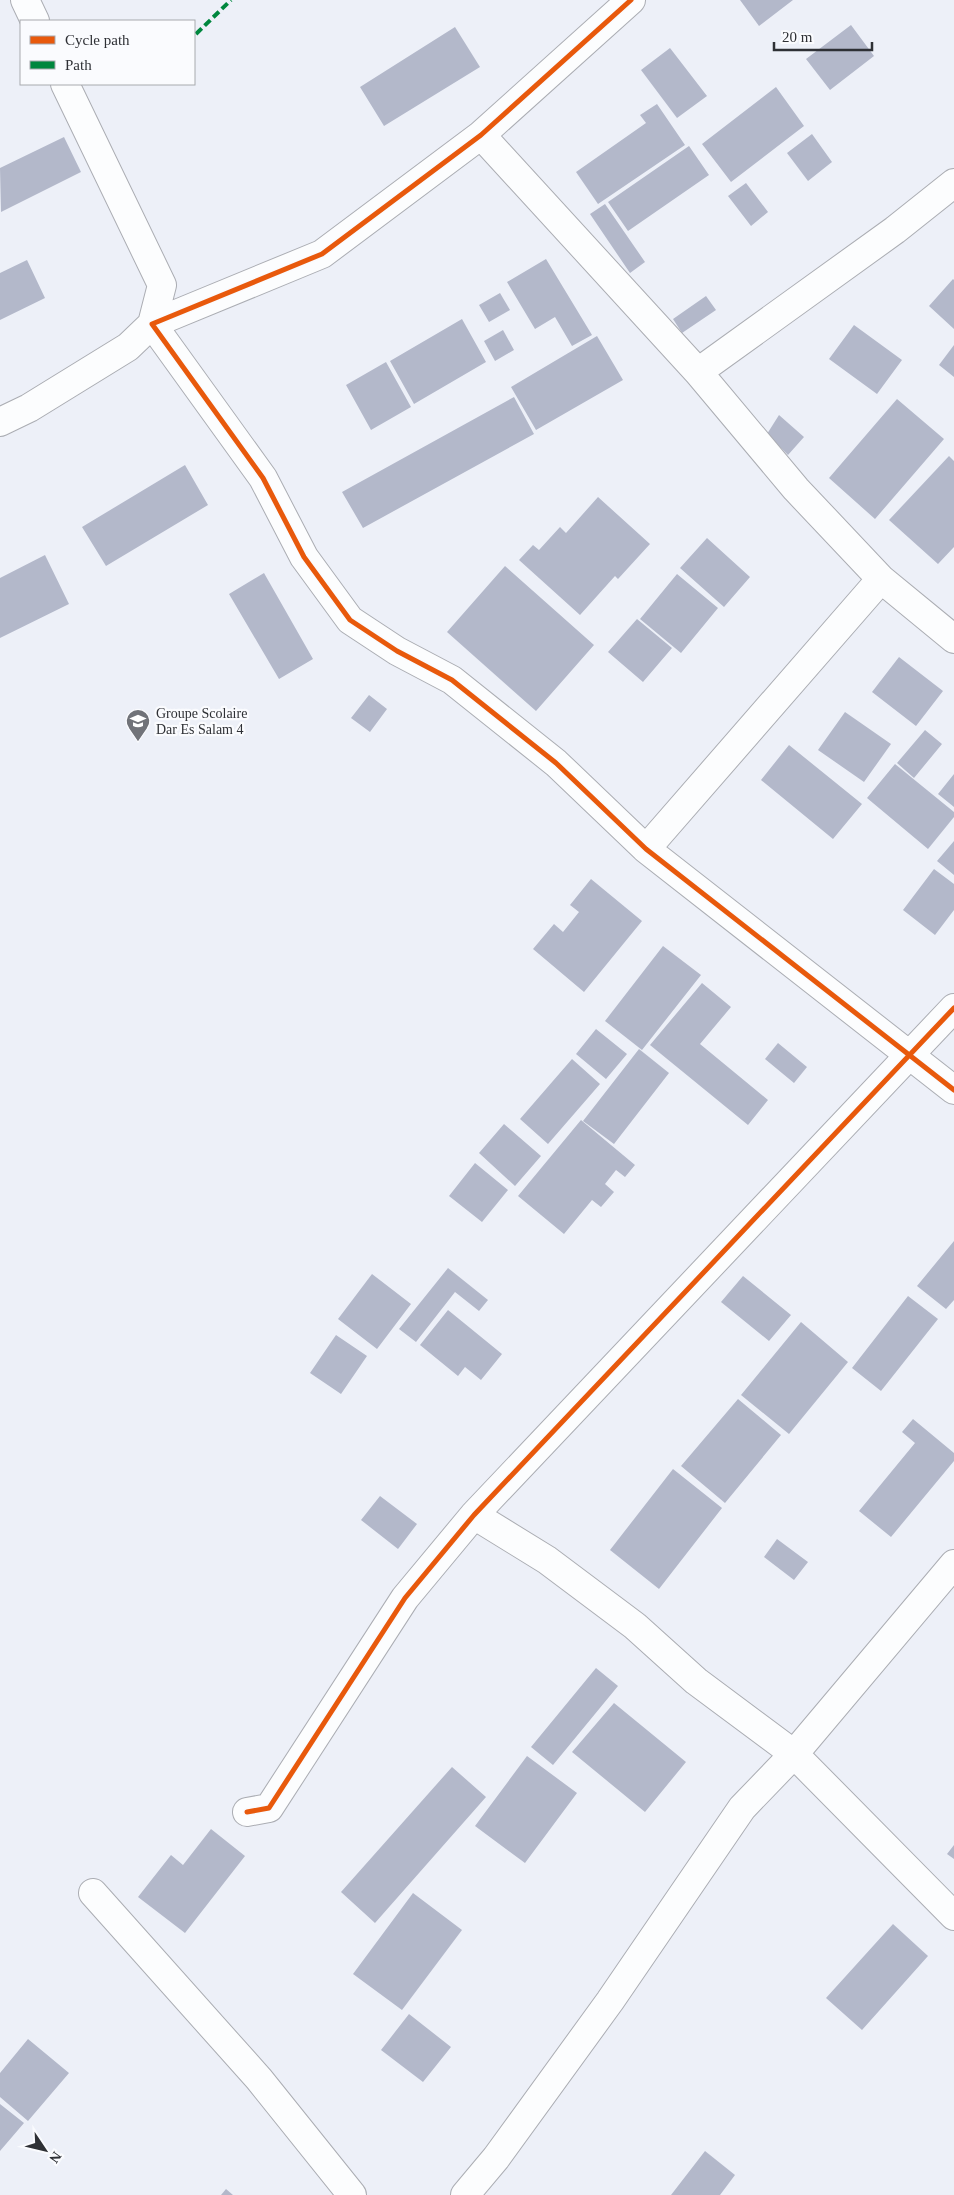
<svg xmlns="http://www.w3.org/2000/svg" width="954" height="2195" font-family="'Times New Roman',serif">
<rect width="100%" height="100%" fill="#edf0f8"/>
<path fill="#b3b8ca" d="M740 0H793L759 26Z
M851 25 874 56 830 90 806 59Z
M455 27 480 67 384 126 360 87Z
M670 48 707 96 677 118 641 70Z
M776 87 804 126 731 182 702 144Z
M657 104 685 145 598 204 576 172 646 123 640 115Z
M812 134 832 162 808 181 787 153Z
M64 137 81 172 1 212 0 168Z
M689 146 709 175 628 231 608 202Z
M746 183 768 212 751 226 728 196Z
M605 204 645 262 630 273 590 214Z
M546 259 592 335 572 346 555 317 535 329 507 282Z
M27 260 45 298 0 320V273Z
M953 279 954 280V329L929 306Z
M500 293 510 310 489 322 479 305Z
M706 296 716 310 682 333 673 319Z
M462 319 486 362 414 404 390 361Z
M854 325 902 360 877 394 829 359Z
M503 330 514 350 495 361 484 341Z
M597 336 623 380 536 430 511 387Z
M954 345V377L939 365Z
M386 362 411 407 371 430 346 385Z
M514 397 534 434 363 528 342 492Z
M897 399 944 439 875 519 829 478Z
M779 415 804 437 788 455 767 434Z
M949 456 954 461V547L938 564 889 520Z
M185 465 208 505 106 566 82 527Z
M598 497 650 544 618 579 615 576 580 615 519 560 533 545 539 550 560 527 566 533Z
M707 538 750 577 724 607 680 568Z
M45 555 69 604 0 638V578Z
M505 566 594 645 536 711 447 632Z
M264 573 313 659 279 679 229 594Z
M677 574 718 608 681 653 640 619Z
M637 619 672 648 643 682 608 652Z
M899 657 943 691 916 726 872 692Z
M369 695 387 709 370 732 351 718Z
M845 712 891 744 864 782 818 750Z
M925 730 942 744 914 778 897 763Z
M789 745 862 804 833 839 761 780Z
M895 764 954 812V817L928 849 867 798Z
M954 774V807L938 794Z
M954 841V875L937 861Z
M934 869 954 884V910L935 935 903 910Z
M591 879 642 921 584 992 533 949 554 924 563 932 579 912 570 905Z
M663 946 701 975 642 1050 605 1021Z
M702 983 731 1007 700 1044 768 1100 748 1125 650 1045Z
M596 1029 627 1054 606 1079 576 1054Z
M778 1043 807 1067 794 1083 765 1059Z
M639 1049 669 1073 614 1144 583 1121Z
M572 1059 600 1084 548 1144 520 1119Z
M581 1120 635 1165 625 1177 616 1170 605 1184 614 1192 601 1207 592 1200 564 1234 518 1196Z
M504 1124 541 1156 515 1186 479 1153Z
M475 1163 508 1190 482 1222 449 1196Z
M954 1241V1300L946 1309 917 1286Z
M448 1268 488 1300 479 1311 455 1292 416 1342 399 1329Z
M372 1274 411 1304 377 1349 338 1319Z
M743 1276 791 1315 769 1341 721 1302Z
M908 1296 938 1319 881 1391 852 1368Z
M448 1310 502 1354 481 1380 465 1367 458 1376 420 1345Z
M801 1322 848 1362 789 1434 741 1395Z
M336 1335 367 1356 341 1394 310 1373Z
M738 1399 781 1435 725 1503 681 1466Z
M913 1419 954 1453V1461L891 1537 859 1511 915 1443 902 1432Z
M673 1469 722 1508 659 1589 610 1550Z
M380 1496 417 1524 398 1549 361 1520Z
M777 1539 808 1562 794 1580 764 1557Z
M596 1668 618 1686 553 1765 531 1747Z
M614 1703 686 1762 645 1812 572 1752Z
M527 1756 577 1793 525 1863 475 1826Z
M452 1767 486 1797 375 1923 341 1892Z
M211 1829 245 1856 185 1933 138 1897 171 1855 183 1865Z
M954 1845V1859L947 1854Z
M413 1893 462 1930 402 2010 353 1974Z
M893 1924 928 1956 862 2030 826 1998Z
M409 2014 451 2047 423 2082 381 2050Z
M28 2039 69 2073 28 2121 0 2097V2073Z
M0 2104 24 2123 0 2151Z
M705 2151 735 2175 720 2195H671Z
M226 2189 233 2195H221Z"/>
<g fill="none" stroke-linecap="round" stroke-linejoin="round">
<g stroke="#abadb3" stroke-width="30">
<path id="minor" d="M25 0 35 21
M631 0 481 135 322 254 152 324 263 478 304 557 350 620 397 651 452 680 556 763 646 849 954 1090
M481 135 698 372 796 489 881 579 954 639
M698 372 895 230 954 183
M0 422 29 408 128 347 152 324 162 285 65 84
M646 849 881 579
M474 1515 547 1560 635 1626 696 1681 794 1754 954 1916
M247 1812 269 1808 405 1598 474 1515 954 1008
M93 1893 259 2079 352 2195
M465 2195 496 2158 610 2001 742 1808 794 1754 954 1564"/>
</g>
<use href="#minor" stroke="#fcfdfe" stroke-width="28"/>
<path stroke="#00873e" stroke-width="4" stroke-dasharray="8 4" stroke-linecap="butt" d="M196 34 231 0"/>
<g stroke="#fafbfe" stroke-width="8">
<path id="cycleway" d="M631 0 481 135 322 254 152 324 263 478 304 557 350 620 397 651 452 680 556 763 646 849 954 1090
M247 1812 269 1808 405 1598 474 1515 954 1008"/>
</g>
<use href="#cycleway" stroke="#e8590c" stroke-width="5"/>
</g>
<defs>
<g id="school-pin" transform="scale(1.25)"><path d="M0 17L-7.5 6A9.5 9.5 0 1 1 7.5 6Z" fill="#717379" stroke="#fafbfe"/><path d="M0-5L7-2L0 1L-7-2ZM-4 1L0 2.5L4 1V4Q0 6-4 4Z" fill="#fff"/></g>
</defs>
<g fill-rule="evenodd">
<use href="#school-pin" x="138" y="721"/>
</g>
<g text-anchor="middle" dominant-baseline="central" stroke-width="4.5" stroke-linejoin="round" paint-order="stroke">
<g font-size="14" fill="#2e3035" stroke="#fafbfe" text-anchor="start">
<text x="156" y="713">Groupe Scolaire<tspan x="156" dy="16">Dar Es Salam 4</tspan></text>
</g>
</g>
<rect x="20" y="20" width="175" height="65" fill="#fafbfe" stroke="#a8aaae"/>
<rect x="30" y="36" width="25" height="8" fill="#e8590c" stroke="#a8aaae"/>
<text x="65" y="45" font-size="15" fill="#2e3035">Cycle path</text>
<rect x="30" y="61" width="25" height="8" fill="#00873e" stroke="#a8aaae"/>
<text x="65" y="70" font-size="15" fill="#2e3035">Path</text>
<g transform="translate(45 2150) rotate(125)" stroke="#fafbfe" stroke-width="4" paint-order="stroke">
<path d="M0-4L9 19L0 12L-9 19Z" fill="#2e3035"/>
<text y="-8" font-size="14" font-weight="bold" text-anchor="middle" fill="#2e3035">N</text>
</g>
<path d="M774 42v8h98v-8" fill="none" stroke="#2e3035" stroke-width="2.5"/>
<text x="782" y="42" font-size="15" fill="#2e3035" stroke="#fafbfe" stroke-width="4" paint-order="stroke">20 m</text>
</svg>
